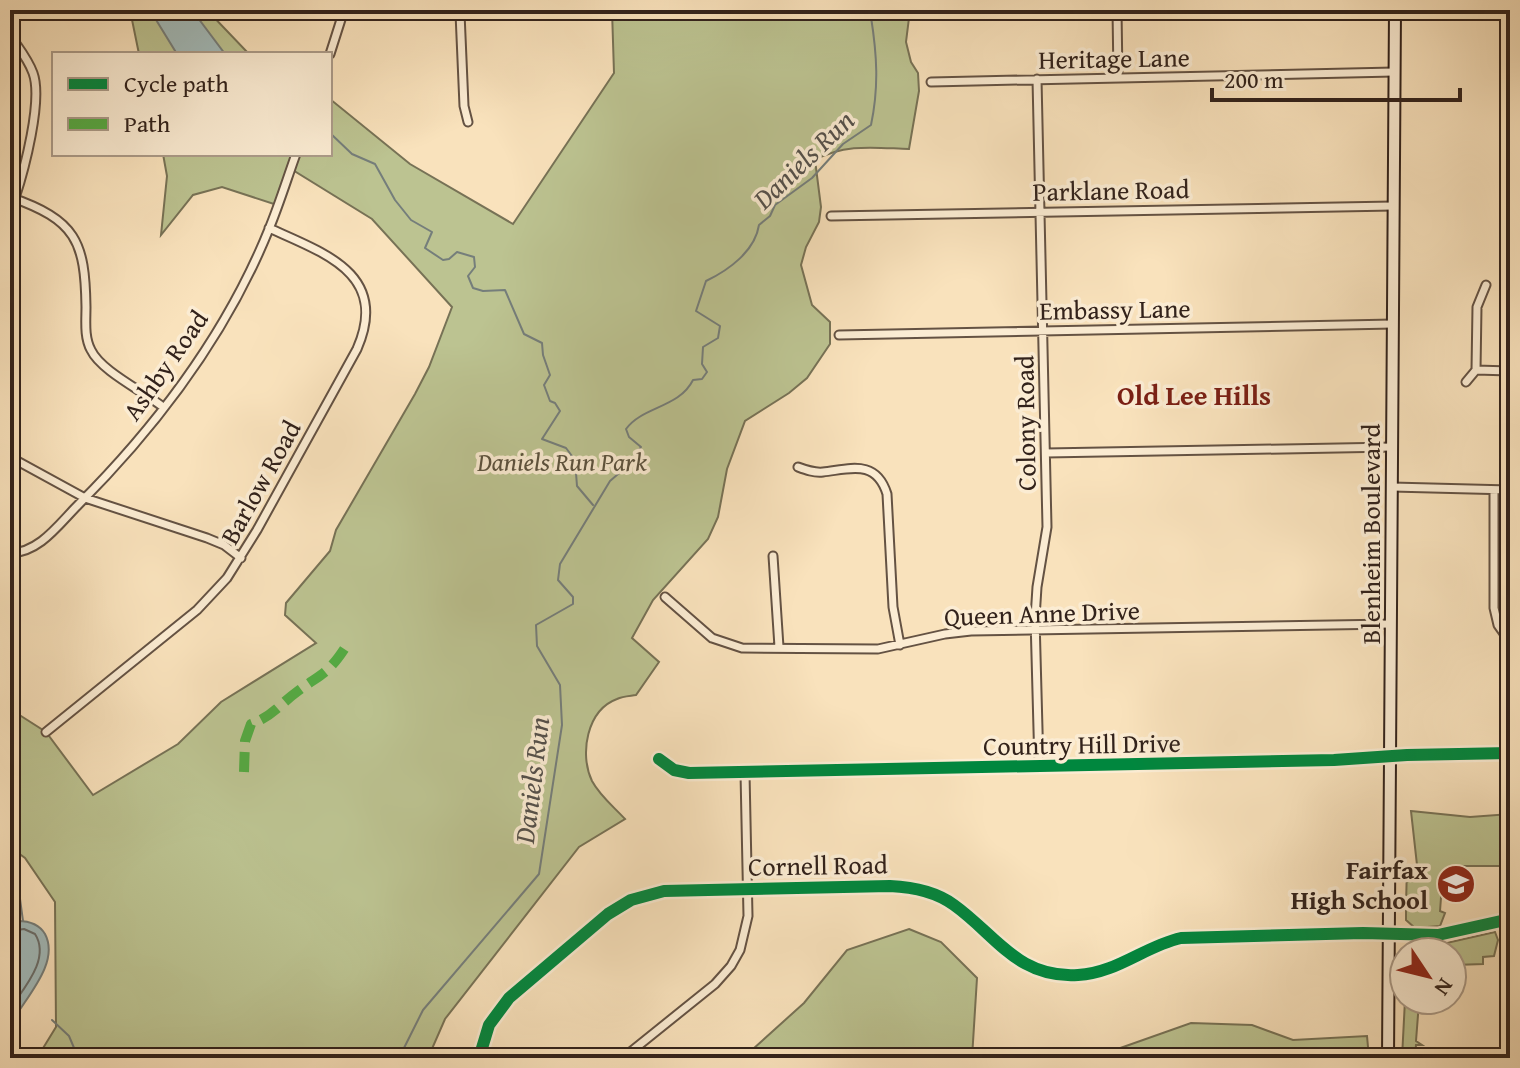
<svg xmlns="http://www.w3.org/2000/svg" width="1520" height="1068" font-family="'Gentium Book Plus',serif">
<rect width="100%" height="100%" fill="#f9e2bc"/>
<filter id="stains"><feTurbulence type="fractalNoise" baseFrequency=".0025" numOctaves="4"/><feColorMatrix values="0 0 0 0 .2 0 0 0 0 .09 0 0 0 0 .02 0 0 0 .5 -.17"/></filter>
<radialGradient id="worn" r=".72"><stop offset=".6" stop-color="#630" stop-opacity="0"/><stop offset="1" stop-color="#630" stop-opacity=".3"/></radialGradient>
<path fill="#bcc391" stroke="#777256" stroke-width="2" d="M130 10H207L249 54H139Z
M612 10H910L906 42 911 62 918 73 919 91 909 149C876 148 846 143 815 160L821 207 819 222 806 247 801 265 812 305 830 322V344L807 378 789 393 745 421 727 469 718 517 708 539 653 600 632 638 659 662 636 695C630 696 623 696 617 699 587 710 579 754 592 781 600 796 614 807 625 819L579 847 445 1019 428 1058H37L56 1027 55 902 25 858 10 847V709L46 732 93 795 178 744 221 702 316 643 285 615 286 603 330 551 336 530 415 394 429 367 452 307 372 219 291 169 277 205 222 187 193 195 161 235 167 176 163 154H330V99L410 164 513 224 614 73Z
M1411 811 1470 817 1510 814V866H1450L1449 871H1443L1440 911 1445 913 1440 926 1415 928 1406 920V910L1409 909V906H1406L1407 865H1417Z
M909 929 941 942 977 978 972 1058H743L804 1003 847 950Z
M1495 932 1498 940 1494 956 1483 957V964L1455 965 1456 979H1452V952H1439L1442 944Z
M1405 1000H1425L1419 1002 1416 1041 1422 1045H1416L1415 1058H1402Z
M1191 1023 1252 1025 1293 1040 1367 1036 1369 1058H1092Z"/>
<path fill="#a2bbbb" stroke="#757e7b" stroke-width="2" d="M150 10H192L225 54H177Z
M18 921C28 921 39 924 45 934 61 964 22 1001 10 1026V924Z"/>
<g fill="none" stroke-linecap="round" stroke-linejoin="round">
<path stroke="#6a6e6b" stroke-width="2" d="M10 931 24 929 35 934C51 959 23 989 10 1009"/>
<path stroke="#757e7b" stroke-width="2" d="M330 133 352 154 375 164 395 200 411 220 432 232 425 248 443 260 449 259 457 252 474 257 475 267 468 276 473 288 483 291 505 290 524 334 542 343 543 355 550 375 544 385 550 401 555 403 560 411 542 439 566 448 575 460 577 486 593 505
M10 856 16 870 23 921
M52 1020 69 1036 77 1055 82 1058
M129 1058H134
M399 1058 423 1010 539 874 562 725 560 685 537 646 536 625 573 604V597L558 580 560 564 610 481 625 468 641 447 629 437 626 429C643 406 679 408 693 380L702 379 707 372 702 364 703 347 718 338 720 326 696 311 706 281C729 270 755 251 759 225L770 216 775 205 812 178 843 144 871 125C879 87 877 55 871 17L849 10"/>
<g stroke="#645243" stroke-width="11">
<path id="street" d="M451 10 460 13 467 10
M1117 10 1118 77
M460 13 464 106 468 122
M10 35C18 47 28 59 33 73 43 100 24 171 15 198
M330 54 344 10
M1037 79 1047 527 1037 587 1035 618 1039 766
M931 82 1394 72
M10 197C76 220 85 241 86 307 86 321 84 337 91 350 101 371 143 391 163 407
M831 216 1393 206
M839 335 1393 324
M1476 370 1477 307 1486 285
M1476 370 1510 371
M1466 382 1476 370
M1046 453 1393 447
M10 457 85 498 207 538 224 545 241 558
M798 467C806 470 814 473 823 472 850 469 876 459 887 494L893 607 900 645
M1392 487 1510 490
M1494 490V608L1498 625 1510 642
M10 553C39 553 59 524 78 505 156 427 227 333 269 229 279 205 287 179 296 154
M773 556 779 647
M665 597 712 638 742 648 878 649 945 634 971 631 1391 624
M46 732 197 610 227 578 257 530 357 349C390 274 324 253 269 228
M659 759 674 770 689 773 1334 760 1407 755 1510 753
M479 1058 489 1025 509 998 608 914 631 900 664 891 890 886C913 887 935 891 954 905 996 935 1018 979 1078 975 1117 973 1145 946 1181 938L1363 933 1438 935 1510 919
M623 1058 715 984 731 966 740 950 748 916 745 773"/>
</g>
<g stroke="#32221b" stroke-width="14">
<path id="secondary" d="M1388 1058 1395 10"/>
</g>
<use href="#street" stroke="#fbecd3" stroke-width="7"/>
<use href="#secondary" stroke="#fbecd3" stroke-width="10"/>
<path stroke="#54aa43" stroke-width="10" stroke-dasharray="20 10" stroke-linecap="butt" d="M244 772 245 741 251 724C273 716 280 704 298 691 321 674 328 674 345 648"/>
<g stroke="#fbecd3" stroke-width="17">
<path id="cycleway" d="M659 759 674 770 689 773 1334 760 1407 755 1510 753
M479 1058 489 1025 509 998 608 914 631 900 664 891 890 886C913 887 935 891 954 905 996 935 1018 979 1078 975 1117 973 1145 946 1181 938L1363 933 1438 935 1510 919"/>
</g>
<use href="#cycleway" stroke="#00873e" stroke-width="12"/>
</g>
<defs>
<g id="school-disc" transform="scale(2)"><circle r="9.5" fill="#8f2418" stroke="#fbecd3"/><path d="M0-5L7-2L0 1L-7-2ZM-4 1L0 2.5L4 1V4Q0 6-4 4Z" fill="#fff"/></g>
</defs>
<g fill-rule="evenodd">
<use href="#school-disc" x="1456" y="884"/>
</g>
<g text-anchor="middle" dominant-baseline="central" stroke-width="7" stroke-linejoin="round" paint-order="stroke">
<g font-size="26" fill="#32221b" stroke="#fbecd3">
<text transform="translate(1114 58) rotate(-1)">Heritage Lane</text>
<text transform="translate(1111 190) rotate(-1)">Parklane Road</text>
<text transform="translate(1115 309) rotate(-1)">Embassy Lane</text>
<text transform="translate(165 365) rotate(-55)">Ashby Road</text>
<text transform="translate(1025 423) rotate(-91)">Colony Road</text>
<text transform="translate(260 482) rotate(-61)">Barlow Road</text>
<text transform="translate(1370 534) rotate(-90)">Blenheim Boulevard</text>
<text transform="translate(1042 613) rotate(-2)">Queen Anne Drive</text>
<text transform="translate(1082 744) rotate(-1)">Country Hill Drive</text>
<text transform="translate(818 865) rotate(-1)">Cornell Road</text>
</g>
<g font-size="26" font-style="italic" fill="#5b523e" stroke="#fbecd3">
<text x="562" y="461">Daniels Run Park</text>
</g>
<g font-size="26" font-weight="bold" fill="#32221b" stroke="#fbecd3" text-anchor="end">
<text x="1428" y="869">Fairfax<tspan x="1428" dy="30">High School</tspan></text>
</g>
<g font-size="28" font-style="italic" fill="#54504b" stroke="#fbecd3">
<text transform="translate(803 159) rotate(-44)">Daniels Run</text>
<text transform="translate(531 780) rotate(-83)">Daniels Run</text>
</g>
<g font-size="28" font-weight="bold" fill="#7a1f14" stroke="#fbecd3">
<text x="1194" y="394">Old Lee Hills</text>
</g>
</g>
<rect width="1520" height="1068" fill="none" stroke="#f9e2bc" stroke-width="40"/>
<rect x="12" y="12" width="1496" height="1044" fill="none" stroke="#32221b" stroke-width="4"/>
<rect x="20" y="20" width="1480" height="1028" fill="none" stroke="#32221b" stroke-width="2"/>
<rect x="52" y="52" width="280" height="104" fill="#fbecd3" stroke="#ab9b89" stroke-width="2"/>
<rect x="68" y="78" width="40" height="12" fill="#00873e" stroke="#ab9b89" stroke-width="2"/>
<text x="124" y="92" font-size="24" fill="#32221b">Cycle path</text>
<rect x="68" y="118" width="40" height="12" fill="#54aa43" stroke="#ab9b89" stroke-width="2"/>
<text x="124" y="132" font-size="24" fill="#32221b">Path</text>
<g transform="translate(1428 976) rotate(125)"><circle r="38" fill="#fbecd3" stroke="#ab9b89" stroke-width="2"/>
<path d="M0-6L14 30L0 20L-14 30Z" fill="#8f2418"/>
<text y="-12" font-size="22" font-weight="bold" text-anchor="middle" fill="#32221b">N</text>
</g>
<path d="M1212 88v12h248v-12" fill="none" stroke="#32221b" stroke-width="4"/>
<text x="1224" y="88" font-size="24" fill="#32221b" stroke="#fbecd3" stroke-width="6" paint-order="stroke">200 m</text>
<rect width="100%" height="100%" filter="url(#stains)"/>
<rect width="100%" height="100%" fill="url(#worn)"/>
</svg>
